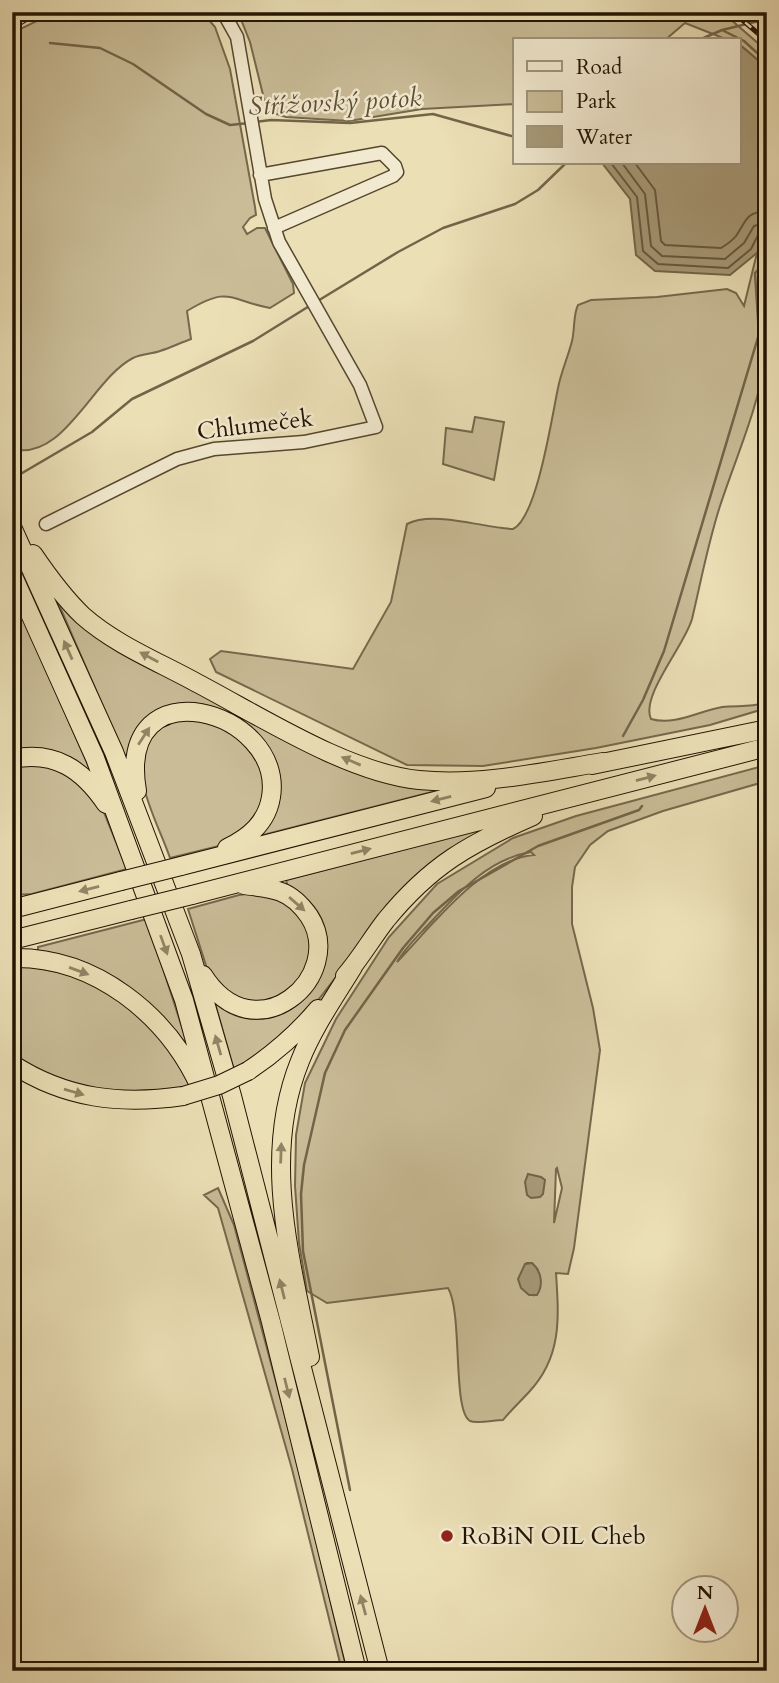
<svg xmlns="http://www.w3.org/2000/svg" width="779" height="1683" font-family="Cardo,serif">
<rect width="100%" height="100%" fill="#ebdfb6"/>
<filter id="stains"><feTurbulence type="fractalNoise" baseFrequency=".00286" numOctaves="4"/><feColorMatrix values="0 0 0 0 .2 0 0 0 0 .09 0 0 0 0 .02 0 0 0 .5 -.17"/></filter>
<radialGradient id="worn" r=".72"><stop offset=".6" stop-color="#630" stop-opacity="0"/><stop offset="1" stop-color="#630" stop-opacity=".3"/></radialGradient>
<path fill="#c9bc97" stroke="#76684c" stroke-width="2" fill-rule="evenodd" d="M55 12H202L215 27 230 69 255 207 256 215 250 218 243 227 247 234 257 228H265L293 284 294 293 270 308C228 300 230 285 187 311L191 339C180 343 170 348 160 351 152 354 141 354 133 358 92 379 64 462 12 449V33Z
M238 12H722L767 51V68L739 44V40L723 38 685 23 665 40H515V104L422 109 349 121 286 117 267 111 250 42Z
M750 12H767V31L752 18Z
M767 231C767 271 771 313 766 353 760 404 736 457 720 506 708 543 701 581 692 619 685 645 640 696 651 719 675 726 699 711 722 707 738 705 752 708 767 702V708L710 725 596 748 483 766 407 765 216 672 210 659 221 651 353 669 391 602 407 524C433 510 484 528 513 529 537 518 552 416 558 388 561 372 568 357 572 341 575 329 573 315 578 305L591 300 657 297 727 289 736 293 744 306 757 253Z
M475 417 504 422 494 480 443 464 446 428 472 432Z
M12 592 91 772 75 760 12 751Z
M56 598 327 756 435 788 436 791 259 836C265 823 277 806 279 792 281 777 274 763 267 751 232 694 151 680 127 755H124Z
M178 717 228 727 259 761 267 792 252 826 219 846 170 858C158 822 125 769 150 734 156 727 170 722 178 717Z
M38 762 69 771 101 805 127 869 32 894 12 895V764Z
M767 765V781L663 811 608 831 590 845 575 867 572 887V924L593 1008 600 1050 574 1248 568 1274 556 1273C559 1318 562 1357 529 1392 520 1402 511 1410 503 1420 494 1420 477 1424 470 1421 452 1411 463 1312 448 1288L327 1303 307 1291 299 1243 295 1186 296 1135 305 1083 336 1019 389 937 437 884 513 838 576 816ZM531 852 534 855C482 859 431 927 397 962 405 948 418 936 429 924 457 894 488 859 531 852ZM557 1168 562 1188 554 1223 556 1169ZM527 1263H532L538 1270 539 1291 534 1295Z
M496 825 361 945 298 1026 234 1070 215 1003C290 1065 379 930 288 888L286 880Z
M254 893 268 894 301 911 315 953 295 991 249 1007 211 981 188 909 239 895Z
M147 919 188 1046 155 1009 129 988 38 951V947Z
M12 963 79 976 136 1008 197 1085C147 1095 94 1095 46 1075 34 1070 23 1062 12 1056Z
M218 1188 234 1225 299 1468 347 1671H342L292 1469 218 1208 204 1195Z"/>
<path fill="#a79a78" stroke="#726448" stroke-width="2" d="M739 44 767 68V231L757 253 730 275 655 271 636 255 630 199 602 163H739Z
M528 1174 541 1177 545 1180 543 1194 540 1197 531 1198 527 1195 525 1182Z
M532 1263C541 1271 544 1284 537 1295H529L521 1288 518 1279 525 1264Z"/>
<g fill="none" stroke-linecap="round" stroke-linejoin="round">
<path stroke="#65573c" stroke-width="2" d="M611 163 637 197 643 251 658 264 728 268 751 249 759 233 767 231
M622 163 645 194 651 246 662 256 725 259 744 243 754 226 767 222
M635 163 655 190 661 241 665 245 721 248C726 245 732 241 736 236 746 222 745 212 767 211"/>
<path stroke="#726448" stroke-width="2.5" d="M722 30 744 41 767 62
M699 40 722 30 767 19
M50 43 100 48 133 64 206 114 230 125 249 123
M255 122 271 120 350 123 433 114 515 137
M316 302 398 252 443 228 515 204 538 190 566 163
M12 479 92 432 132 399 253 341 311 305
M623 736 643 700 664 651 759 334 755 273 767 260
M350 1490 303 1251 301 1194 304 1165 325 1073 345 1030 403 948 433 913 459 891 538 846 639 810 642 806"/>
<g stroke="#55472e" stroke-width="15">
<path id="minor" d="M260 175 382 153 395 166 397 172 393 176 274 228
M46 524 177 459 214 449 304 442 376 427 360 385 279 242 265 199 237 37 223 12"/>
</g>
<g stroke="#231400" stroke-width="20">
<path id="highway" d="M12 19 24 12
M12 527 114 752 191 954 232 1096 380 1671
M33 554C48 576 64 598 83 616 116 645 159 662 197 683 260 716 348 773 419 780 480 786 542 772 603 762
M12 574 95 758 184 1000 271 1322 357 1671
M12 759C55 750 83 770 106 804
M592 765 767 729
M137 791C115 662 285 710 271 797 267 822 250 837 227 848
M181 866 486 788
M192 895 767 747
M12 909 121 881
M12 940 131 910
M12 958C95 956 167 1015 200 1087
M203 975C255 1057 348 976 309 916 302 906 292 896 281 892 269 887 256 887 244 885
M345 976C360 959 372 938 386 920 431 865 469 844 533 816
M12 1064C66 1099 121 1105 183 1096
M248 1071C275 1053 297 1034 318 1009
M310 1357C291 1260 261 1157 300 1061 313 1028 334 998 353 967"/>
</g>
<use href="#minor" stroke="#f2ead0" stroke-width="12"/>
<use href="#highway" stroke="#ebdfb6" stroke-width="18"/>
<g stroke="#231400" stroke-width="5">
<path id="rail" d="M733 12 767 41"/>
</g>
<use href="#rail" stroke="#f2ead0" stroke-width="2.5" stroke-dasharray="8" stroke-linecap="butt"/>
<g stroke="#231400" stroke-width="20" stroke-linecap="butt">
<path id="highway-bridge" d="M121 881 181 866
M131 910 192 895
M183 1096 219 1085 248 1071"/>
</g>
<use href="#highway-bridge" stroke="#ebdfb6" stroke-width="18"/>
</g>
<defs><path id="oneway-solid" d="M-6-.8H1V-3.2L6.5 0L1 3.2V.8H-6Z" transform="scale(1.75)"/></defs>
<g fill="#918464">
<use href="#oneway-solid" transform="translate(68 650) rotate(-114)"/>
<use href="#oneway-solid" transform="translate(149 657) rotate(-152)"/>
<use href="#oneway-solid" transform="translate(144 736) rotate(-57)"/>
<use href="#oneway-solid" transform="translate(351 761) rotate(-157)"/>
<use href="#oneway-solid" transform="translate(646 778) rotate(-15)"/>
<use href="#oneway-solid" transform="translate(441 799) rotate(166)"/>
<use href="#oneway-solid" transform="translate(361 851) rotate(-14)"/>
<use href="#oneway-solid" transform="translate(89 889) rotate(166)"/>
<use href="#oneway-solid" transform="translate(297 904) rotate(41)"/>
<use href="#oneway-solid" transform="translate(164 945) rotate(70)"/>
<use href="#oneway-solid" transform="translate(79 971) rotate(20)"/>
<use href="#oneway-solid" transform="translate(218 1045) rotate(-106)"/>
<use href="#oneway-solid" transform="translate(74 1092) rotate(16)"/>
<use href="#oneway-solid" transform="translate(281 1153) rotate(-88)"/>
<use href="#oneway-solid" transform="translate(282 1289) rotate(-104)"/>
<use href="#oneway-solid" transform="translate(287 1388) rotate(76)"/>
<use href="#oneway-solid" transform="translate(363 1605) rotate(-105)"/>
</g>
<circle fill="#8f2418" stroke="#f2ead0" stroke-width="2.5" cx="447" cy="1536" r="7"/>
<g text-anchor="middle" dominant-baseline="central" stroke-width="5" stroke-linejoin="round" paint-order="stroke">
<g font-size="24" fill="#231400" stroke="#f2ead0">
<text transform="translate(255 425) rotate(-7)">Chlumeček</text>
</g>
<g font-size="24" fill="#231400" stroke="#f2ead0" text-anchor="start">
<text x="461" y="1536">RoBiN OIL Cheb</text>
</g>
<g font-size="26" font-style="italic" fill="#5e5036" stroke="#f2ead0">
<text transform="translate(335 102) rotate(-3)">Střížovský potok</text>
</g>
</g>
<rect width="779" height="1683" fill="none" stroke="#ebdfb6" stroke-width="42"/>
<rect x="14" y="14" width="751" height="1655" fill="none" stroke="#231400" stroke-width="3.5"/>
<rect x="21" y="21" width="737" height="1641" fill="none" stroke="#231400" stroke-width="2"/>
<rect x="513" y="38" width="228" height="126" fill="#f2ead0" stroke="#9f947d" stroke-width="2"/>
<rect x="527" y="61" width="35" height="10" fill="#f2ead0" stroke="#9f947d" stroke-width="2"/>
<text x="576" y="74" font-size="21" fill="#231400">Road</text>
<rect x="527" y="91" width="35" height="21" fill="#c9bc97" stroke="#9f947d" stroke-width="2"/>
<text x="576" y="108" font-size="21" fill="#231400">Park</text>
<rect x="527" y="126" width="35" height="21" fill="#a79a78" stroke="#9f947d" stroke-width="2"/>
<text x="576" y="144" font-size="21" fill="#231400">Water</text>
<g transform="translate(705 1609)"><circle r="33" fill="#f2ead0" stroke="#9f947d" stroke-width="2"/>
<path d="M0-5L12 26L0 18L-12 26Z" fill="#8f2418"/>
<text y="-10" font-size="19" font-weight="bold" text-anchor="middle" fill="#231400">N</text>
</g>
<rect width="100%" height="100%" filter="url(#stains)"/>
<rect width="100%" height="100%" fill="url(#worn)"/>
</svg>
